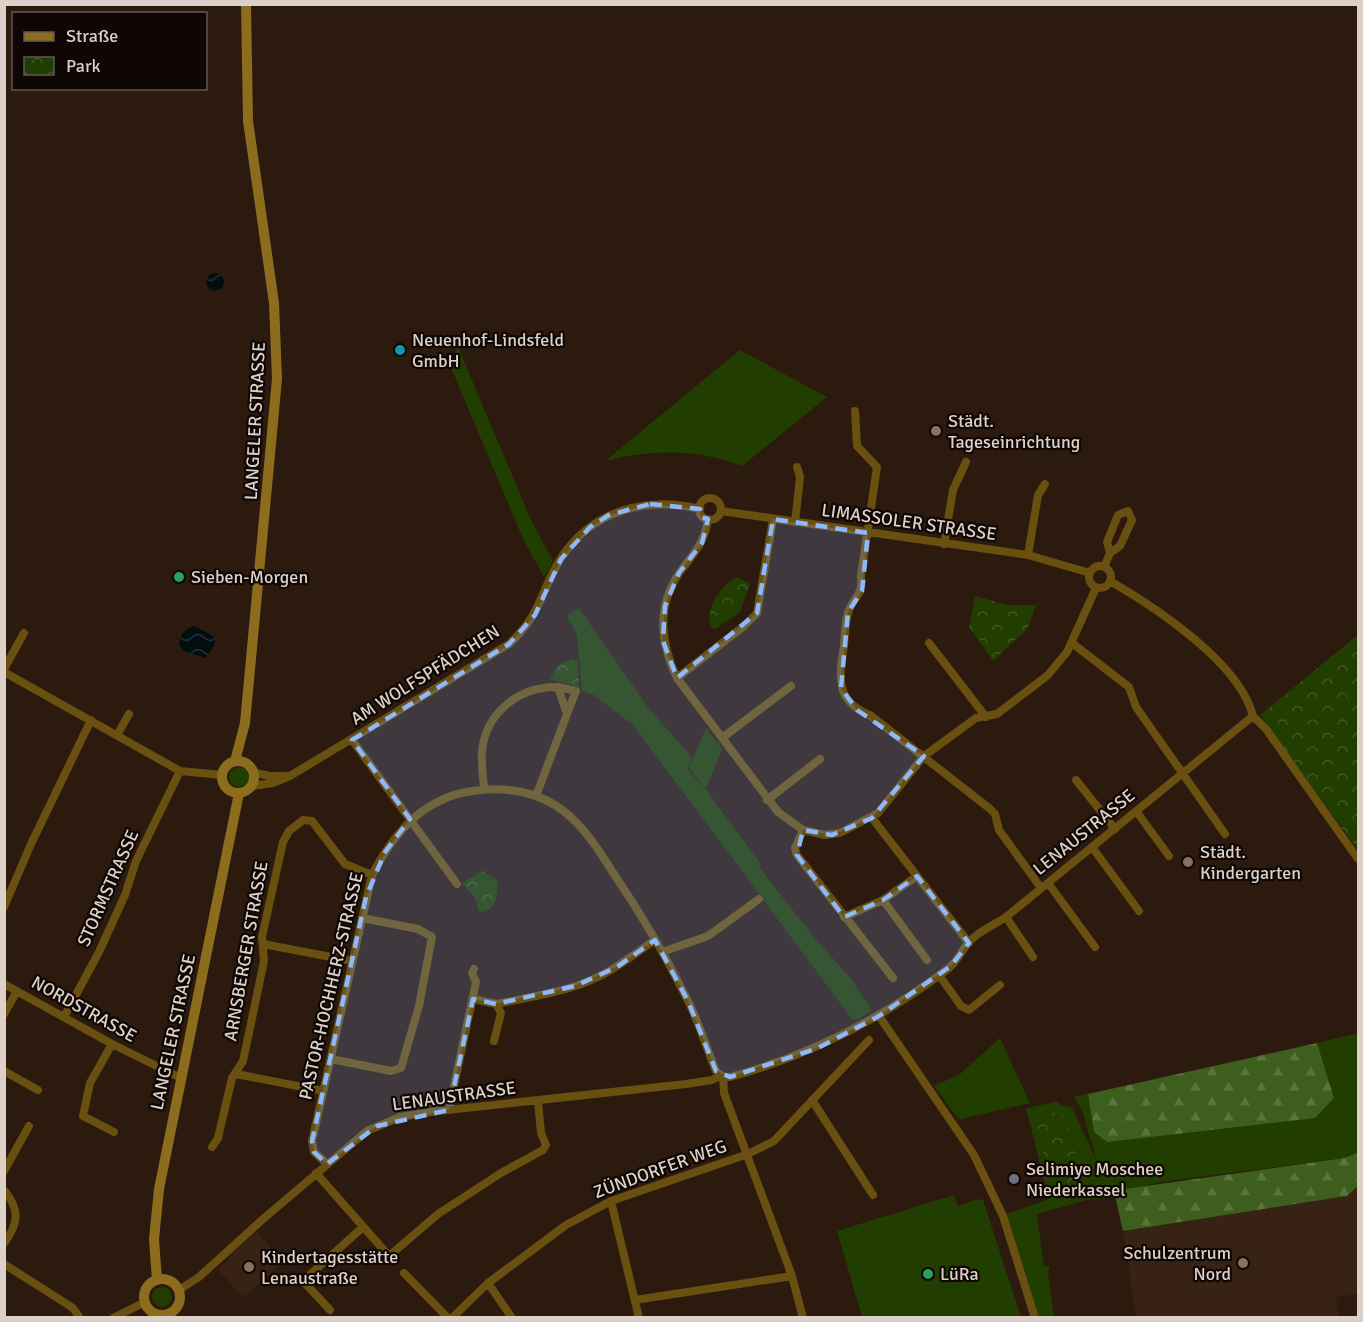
<svg xmlns="http://www.w3.org/2000/svg" width="1363" height="1322" font-family="Signika,sans-serif">
<defs>
<pattern id="forest-firs" width="22" height="20" patternUnits="userSpaceOnUse" patternTransform="scale(1.5)"><rect width="22" height="20" fill="#3d5e1d"/><path d="M5 1l3.5 6h-7zM16 11l3.5 6h-7z" fill="#59743c"/></pattern>
<pattern id="park-crowns" width="20" height="18" patternUnits="userSpaceOnUse" patternTransform="scale(1.5)"><rect width="20" height="18" fill="#213d00"/><path d="M2 6a3 3 0 1 1 6 0M12 15a3 3 0 1 1 6 0" fill="none" stroke="#415824"/></pattern>
<pattern id="water-waves" width="16" height="10" patternUnits="userSpaceOnUse" patternTransform="scale(1.5)"><rect width="16" height="10" fill="#000e11"/><path d="M0 5q4-4 8 0t8 0" fill="none" stroke="#253032"/></pattern>
</defs>
<rect width="100%" height="100%" fill="#2c1a0f"/>
<path fill="#382213" d="M1358 1186V1294L1336 1297 1339 1317H1136L1123 1231 1347 1196Z
M256 1231 283 1262 243 1298 218 1269 230 1257 229 1255Z"/>
<path fill="#213d00" d="M458 347 531 520 553 561 544 577 523 539 449 363Z
M740 350 827 397 742 466C697 449 652 449 605 461Z
M579 608 649 709 692 757 688 770 707 791 761 864 759 867 812 935 852 980 872 1011 858 1019H852L633 725 594 695 582 691 577 635 567 616Z
M706 728 722 749 706 789 689 768Z
M229 777a10 10 0 1 1 20 0a10 10 0 1 1-20 0Z
M1358 1033V1180L1356 1153 1344 1158 1162 1182 1110 1193 1111 1197 1087 1200 1079 1167 1046 1104 1057 1101 1061 1105 1072 1107 1097 1162 1082 1110 1074 1097 1088 1094 1094 1132 1334 1098 1317 1043Z
M1000 1038 1030 1103 961 1119 957 1117 934 1086 960 1074Z
M1032 1107 1052 1190 1076 1188 1077 1203 1037 1214 1044 1267 1050 1266 1048 1273 1054 1317H1039L1004 1215 1049 1199 1026 1109Z
M954 1195 958 1206 977 1199 983 1200 1021 1317H862L837 1231Z
M152 1297a10 10 0 1 1 20 0a10 10 0 1 1-20 0Z"/>
<path fill="url(#forest-firs)" d="M1317 1043 1334 1098 1315 1118 1107 1142 1094 1132 1088 1094Z
M1357 1153 1358 1186 1347 1196 1123 1231 1115 1196 1117 1190 1344 1158Z"/>
<path fill="url(#park-crowns)" d="M738 577 750 584 740 612 715 629 710 627C706 606 720 586 738 577Z
M975 596 1008 605H1036L1028 628 993 661 969 627Z
M1358 635V850L1260 715Z
M572 659 578 662 579 687 550 679 558 665Z
M483 871 497 880C498 893 498 912 479 912L475 898 462 883Z
M1046 1104 1052 1113 1065 1115 1087 1200 1077 1203 1075 1188 1052 1190 1032 1107Z"/>
<path fill="url(#water-waves)" d="M206 282a9 9 0 1 1 18 0a9 9 0 1 1-18 0Z
M194 626 215 637 214 646 205 658 184 651 179 645C180 635 185 628 194 626Z"/>
<g fill="none" stroke-linecap="round" stroke-linejoin="round">
<path stroke="#695010" stroke-width="8" d="M855 411 857 446 877 467 861 576C863 598 853 596 848 613 845 623 845 635 844 646 839 678 835 701 870 715L989 808 995 814 999 830 1041 888
M699 509a11 11 0 1 1 22 0a11 11 0 1 1-22 0Z
M721 511 1028 555 1090 573
M708 519C705 543 693 554 680 572 656 606 660 642 677 678L778 812 803 830 825 835 840 833 878 813 924 756 976 718 997 714 1048 675 1067 652 1096 588
M795 522 800 477 797 467
M944 544 953 490 966 462
M1028 555 1038 495 1045 484
M1089 577a11 11 0 1 1 22 0a11 11 0 1 1-22 0Z
M1104 567 1110 553 1120 546 1132 520 1128 511 1118 515 1107 542 1110 553
M1110 581C1155 607 1240 663 1253 716
M929 643 986 717
M1072 643 1129 687 1136 707 1225 834
M4 669 24 633
M4 672 180 771 222 775
M677 678 744 626 757 613 773 519
M558 687 576 691 567 714Z
M1253 716 1266 729 1358 859
M117 735 129 714
M722 738 791 686
M352 740 457 884
M253 772 269 776H286
M1076 780 1115 829
M252 786 273 783 290 776 509 644C542 614 540 591 561 558 592 510 647 496 700 509
M484 789C483 777 481 763 482 751 486 712 520 686 558 687
M536 796 567 714
M767 800 820 759
M1136 811 1169 856
M872 818 969 943
M803 830 795 848 797 855 893 978
M1092 847 1139 911
M1048 883 1095 947
M883 900 927 960
M4 907 31 844 91 720
M844 917 883 900 917 876
M1006 917 1033 957
M263 944 352 961
M662 952 708 936 759 899
M939 975 961 1006 969 1010 1000 985
M4 984 112 1044 179 1077
M473 999 496 1004 501 1013 494 1041
M496 1004C531 997 568 992 600 976 620 966 637 952 655 940
M4 1014 17 991
M879 1016 974 1155 1003 1216 1035 1318
M64 1017 99 952 125 895 136 861 180 771
M112 1044 90 1083 83 1116 114 1132
M331 1059 391 1071 401 1068 419 1006 432 937 418 929 362 918
M4 1071 38 1090
M236 1074 323 1091
M723 1077 724 1093 792 1276 803 1318
M812 1100 873 1195
M449 1110 476 982 472 973 474 969
M212 1147 218 1138 232 1078 243 1061 254 1009 264 961 262 937 283 842 289 831 303 820 312 821 345 864 372 875
M327 1164 314 1152 312 1141 372 875C393 834 423 798 472 791 500 787 530 790 555 805 581 821 598 849 614 874 641 914 666 956 687 999 699 1022 706 1048 716 1071L723 1077H730C811 1055 882 1019 949 968 958 960 961 952 968 943 977 932 994 925 1006 917L1253 716
M4 1171 29 1126
M316 1173 389 1256 438 1214 501 1173 543 1150 546 1145 541 1133 538 1101
M4 1190C20 1209 19 1224 4 1243
M611 1201 639 1318
M4 1264 73 1308 80 1318
M404 1273 448 1318
M488 1283 512 1318
M179 1290 199 1277 263 1219 367 1131 400 1117 438 1111 686 1084 712 1080 720 1076
M635 1300 792 1276
M330 1310 303 1281 363 1227
M113 1318 145 1302
M452 1318 488 1283 566 1225 611 1201 748 1154 774 1141 869 1040"/>
<path stroke="#8c6c1d" stroke-width="10" d="M235 761 245 723 277 379 274 303 248 121 246 4
M222 777a16 16 0 1 1 32 0a16 16 0 1 1-32 0Z
M144 1297a18 18 0 1 1 36 0a18 18 0 1 1-36 0Z
M157 1280 154 1239 159 1189 239 793"/>
</g>
<path fill="#8eb8fd" fill-opacity="0.2" stroke="#8eb8fd" stroke-width="4.5" stroke-dasharray="12 8" stroke-linejoin="round" d="M650 504 700 509 701 517 708 519 702 543 679 573 665 606 663 641 677 678 757 613 773 519 868 533 862 591 848 612 841 688 857 710 924 756 872 818 832 835 803 830 797 855 844 917 883 900 917 876 969 943 951 966 879 1016 818 1048 730 1077 716 1071 688 1001 655 940 617 967 575 986 496 1004 473 999 449 1110 377 1126 327 1164 314 1152 312 1141 366 897 385 852 410 819 352 740 509 644 535 615 561 559 590 527 609 515Z"/>
<circle fill="#0f9aa8" stroke="#0e0704" stroke-width="2" cx="400" cy="350" r="6"/>
<g fill="#8d6e63" stroke="#0e0704" stroke-width="2">
<circle cx="936" cy="431" r="6"/>
<circle cx="1188" cy="862" r="6"/>
<circle cx="1243" cy="1263" r="6"/>
<circle cx="249" cy="1267" r="6"/>
</g>
<g fill="#2e9e5b" stroke="#0e0704" stroke-width="2">
<circle cx="179" cy="577" r="6"/>
<circle cx="928" cy="1274" r="6"/>
</g>
<circle fill="#6b7280" stroke="#0e0704" stroke-width="2" cx="1014" cy="1179" r="6"/>
<g text-anchor="middle" dominant-baseline="central" stroke-width="4.5" stroke-linejoin="round" paint-order="stroke">
<g font-size="18" fill="#ddd0c9" stroke="#0e0704" text-anchor="start">
<text x="412" y="340">Neuenhof-Lindsfeld<tspan x="412" dy="21">GmbH</tspan></text>
<text x="948" y="421">Städt.<tspan x="948" dy="21">Tageseinrichtung</tspan></text>
<text x="191" y="577">Sieben-Morgen</text>
<text x="1200" y="852">Städt.<tspan x="1200" dy="21">Kindergarten</tspan></text>
<text x="1026" y="1169">Selimiye Moschee<tspan x="1026" dy="21">Niederkassel</tspan></text>
<text x="1231" y="1253" text-anchor="end">Schulzentrum<tspan x="1231" dy="21">Nord</tspan></text>
<text x="261" y="1257">Kindertagesstätte<tspan x="261" dy="21">Lenaustraße</tspan></text>
<text x="940" y="1274">LüRa</text>
</g>
<g font-size="18" fill="#ddd0c9" stroke="#0e0704">
<text transform="translate(255 421) rotate(-87)">LANGELER STRASSE</text>
<text transform="translate(909 522) rotate(8)">LIMASSOLER STRASSE</text>
<text transform="translate(425 675) rotate(-32)">AM WOLFSPFÄDCHEN</text>
<text transform="translate(1084 832) rotate(-39)">LENAUSTRASSE</text>
<text transform="translate(108 888) rotate(-66)">STORMSTRASSE</text>
<text transform="translate(246 951) rotate(-80)">ARNSBERGER STRASSE</text>
<text transform="translate(331 986) rotate(-77)">PASTOR-HOCHHERZ-STRASSE</text>
<text transform="translate(84 1009) rotate(29)">NORDSTRASSE</text>
<text transform="translate(173 1032) rotate(-78)">LANGELER STRASSE</text>
<text transform="translate(454 1096) rotate(-8)">LENAUSTRASSE</text>
<text transform="translate(660 1169) rotate(-20)">ZÜNDORFER WEG</text>
</g>
</g>
<rect width="1363" height="1322" fill="none" stroke="#ddd0c9" stroke-width="12"/>
<rect x="12" y="12" width="195" height="78" fill="#0e0704" stroke="#615753" stroke-width="1.5"/>
<rect x="24" y="32" width="30" height="9" fill="#8c6c1d" stroke="#615753" stroke-width="1.5"/>
<text x="66" y="42" font-size="18" fill="#ddd0c9">Straße</text>
<rect x="24" y="57" width="30" height="18" fill="url(#park-crowns)" stroke="#615753" stroke-width="1.5"/>
<text x="66" y="72" font-size="18" fill="#ddd0c9">Park</text>
</svg>
